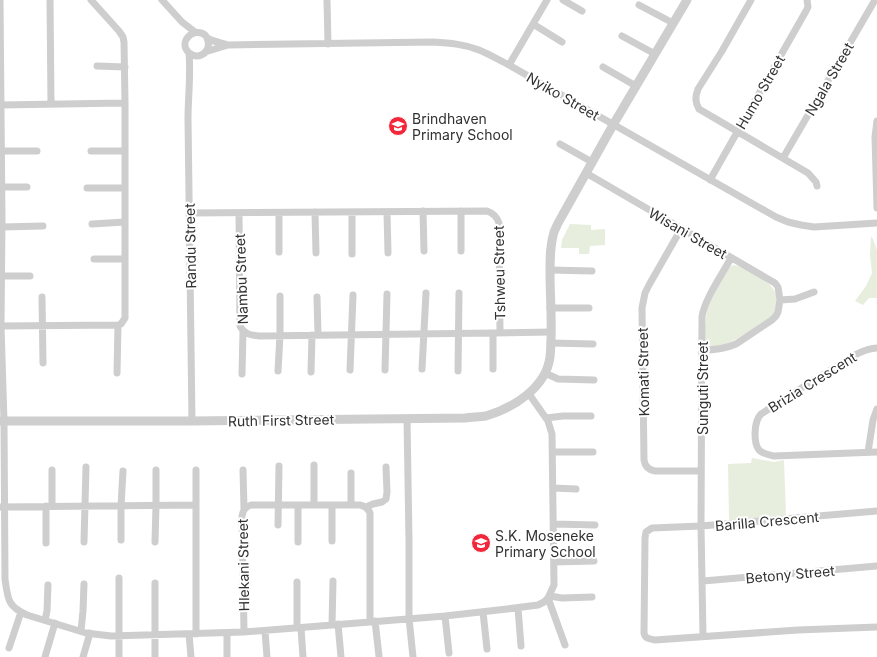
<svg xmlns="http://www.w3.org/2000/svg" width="877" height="657" font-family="Inter,sans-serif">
<rect width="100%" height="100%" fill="#fff"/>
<path fill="#e7eede" d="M570 224 591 225V230L605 229V245L590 246 589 254H579V248H561L562 240Z
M871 236 873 239 877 250V298H869L863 305 855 301 866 286 872 273 870 255Z
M733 265C744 266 754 274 764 280 773 286 778 294 777 305 776 308 776 312 774 314 770 319 734 341 727 344 723 346 716 347 712 346 707 345 705 341 704 337L707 309 710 301 729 268Z
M752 458 774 462 784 460 786 515 729 520 728 464 751 463Z"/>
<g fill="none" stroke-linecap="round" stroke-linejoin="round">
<path stroke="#cecece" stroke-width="7" d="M0 0 2 220 1 326 4 421 5 579C8 599 7 606 27 615L86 633 111 636 244 632 445 616 507 609 538 605 544 602 548 598 554 585 552 434 548 421 529 394
M50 0 51 104
M162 0 182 22 195 32
M327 0 328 44
M563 0 582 11
M751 0 722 51 698 89C695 97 695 102 699 109L808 173 816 182 817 186
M639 5 673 23
M533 24 562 42
M622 36 655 54
M207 38C214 54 193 63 186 49 184 45 185 40 188 37 192 32 200 31 205 35 208 38 205 37 209 39 215 42 222 43 228 45
M205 52 228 45 433 42C449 43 464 44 479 50 489 54 499 60 509 65L776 217 788 222 801 225 814 227 877 223
M189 53C191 75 188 97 188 119L192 421
M509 65 547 0
M97 66 125 67
M603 67 636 86
M0 105 125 103
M877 121 875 137 877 208
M560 144 592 162
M2 151H37
M91 151H125
M783 158 875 0
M586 173 775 283 778 287 780 300 778 312 776 316 772 320 736 344C725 349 714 350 702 350
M710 180 806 11 808 7 807 0
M2 187H27
M87 188H125
M423 211 424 251
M315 212 316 253
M352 212V254
M387 212 388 253
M189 213 487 211C493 213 497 217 499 223L500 333
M239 213 240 326C244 334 250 335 259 336L493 333 551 332
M92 224 125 222
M2 227 43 226
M681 229 649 285 645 293 642 308 644 460C645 467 649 470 655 471H701
M461 251V211
M279 252V213
M94 259H125
M550 270 592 271
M1 276H30
M42 297 43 363
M317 297 318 335
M780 300 795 299 814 292
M550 308H589
M0 326 118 325 121 324 125 318V103L124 42 123 37 119 31 91 0
M493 333V369
M550 343 593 344
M877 348C862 349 850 358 838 366 811 381 786 398 761 414 754 421 753 442 759 450 763 454 769 455 774 456L877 452
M422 369 426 293
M350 370 353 295
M385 370 387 294
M278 371 280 335V296
M458 371 459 293
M311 372 312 335
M117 373 118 325
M545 373 558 379 594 380
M242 374 243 331
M546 418 563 416H591
M407 419 409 540V618L413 657
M553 452H593
M868 452 873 420 877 409
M314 465V505
M52 470V506
M196 470V634
M243 470 244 509
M553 488 576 489
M298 505V542
M351 505V473
M46 506V543
M0 507 196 505
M366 507 373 504 382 502 386 499 387 492 386 467
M877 511 701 526 652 528 646 532 645 538 644 633C645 639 650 639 655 640L798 630 877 627
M554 524 595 525
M278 525 279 466
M121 540V506L123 471
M332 541V505
M84 542 86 467
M155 542 156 506V470
M554 562 594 561
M119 578V657
M703 581 877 566
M297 582V628
M155 583V657
M550 596 562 598 592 597
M548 598 565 645
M518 608 521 646
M483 612 487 649
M445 616 449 653
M45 620 47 611 48 585
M375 621 379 656
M338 624 341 657
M332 625 333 581
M301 628 303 657
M81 631 83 611 84 584
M265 631 267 657
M244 632 242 516C243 510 245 507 251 505H360C365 506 368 508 370 513V622
M227 633V657
M189 634 191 657
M703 636 701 526 702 317C704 300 723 273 731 258
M9 648 21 612
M45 657 55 623
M83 657 90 633"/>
<path stroke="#cecece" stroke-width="9" d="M0 421H192L465 418C472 417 479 417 486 416 513 408 546 388 550 357 553 329 550 300 550 272 550 258 550 245 554 232 556 227 559 221 562 216L613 125 687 0"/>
</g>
<defs>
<g id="school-disc" transform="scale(1)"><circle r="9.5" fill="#f3273a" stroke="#fff"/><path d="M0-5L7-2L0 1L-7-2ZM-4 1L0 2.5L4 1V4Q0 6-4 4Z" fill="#fff"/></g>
</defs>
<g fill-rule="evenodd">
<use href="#school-disc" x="398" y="126"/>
<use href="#school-disc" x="481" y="543"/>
</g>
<g text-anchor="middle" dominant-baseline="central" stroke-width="4" stroke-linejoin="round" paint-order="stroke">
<g font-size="14" fill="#313131" stroke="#fff">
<text transform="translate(829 79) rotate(-60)">Ngala Street</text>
<text transform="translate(760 92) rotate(-60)">Humo Street</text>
<text transform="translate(563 96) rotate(30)">Nyiko Street</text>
<text transform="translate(688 233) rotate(30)">Wisani Street</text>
<text transform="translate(190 246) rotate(-91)">Randu Street</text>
<text transform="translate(499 273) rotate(-91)">Tshweu Street</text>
<text transform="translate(241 279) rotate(-92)">Nambu Street</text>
<text transform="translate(643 372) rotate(-91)">Komati Street</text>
<text transform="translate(812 382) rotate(-32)">Brizia Crescent</text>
<text transform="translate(702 388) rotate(-90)">Sunguti Street</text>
<text transform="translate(281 420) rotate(-1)">Ruth First Street</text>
<text transform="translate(767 521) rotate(-5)">Barilla Crescent</text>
<text transform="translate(243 565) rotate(-91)">Hlekani Street</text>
<text transform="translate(790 574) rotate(-5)">Betony Street</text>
</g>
<g font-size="14" fill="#313131" stroke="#fff" text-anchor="start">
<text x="412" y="118">Brindhaven<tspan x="412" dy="16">Primary School</tspan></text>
<text x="495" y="535">S.K. Moseneke<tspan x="495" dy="16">Primary School</tspan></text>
</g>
</g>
</svg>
